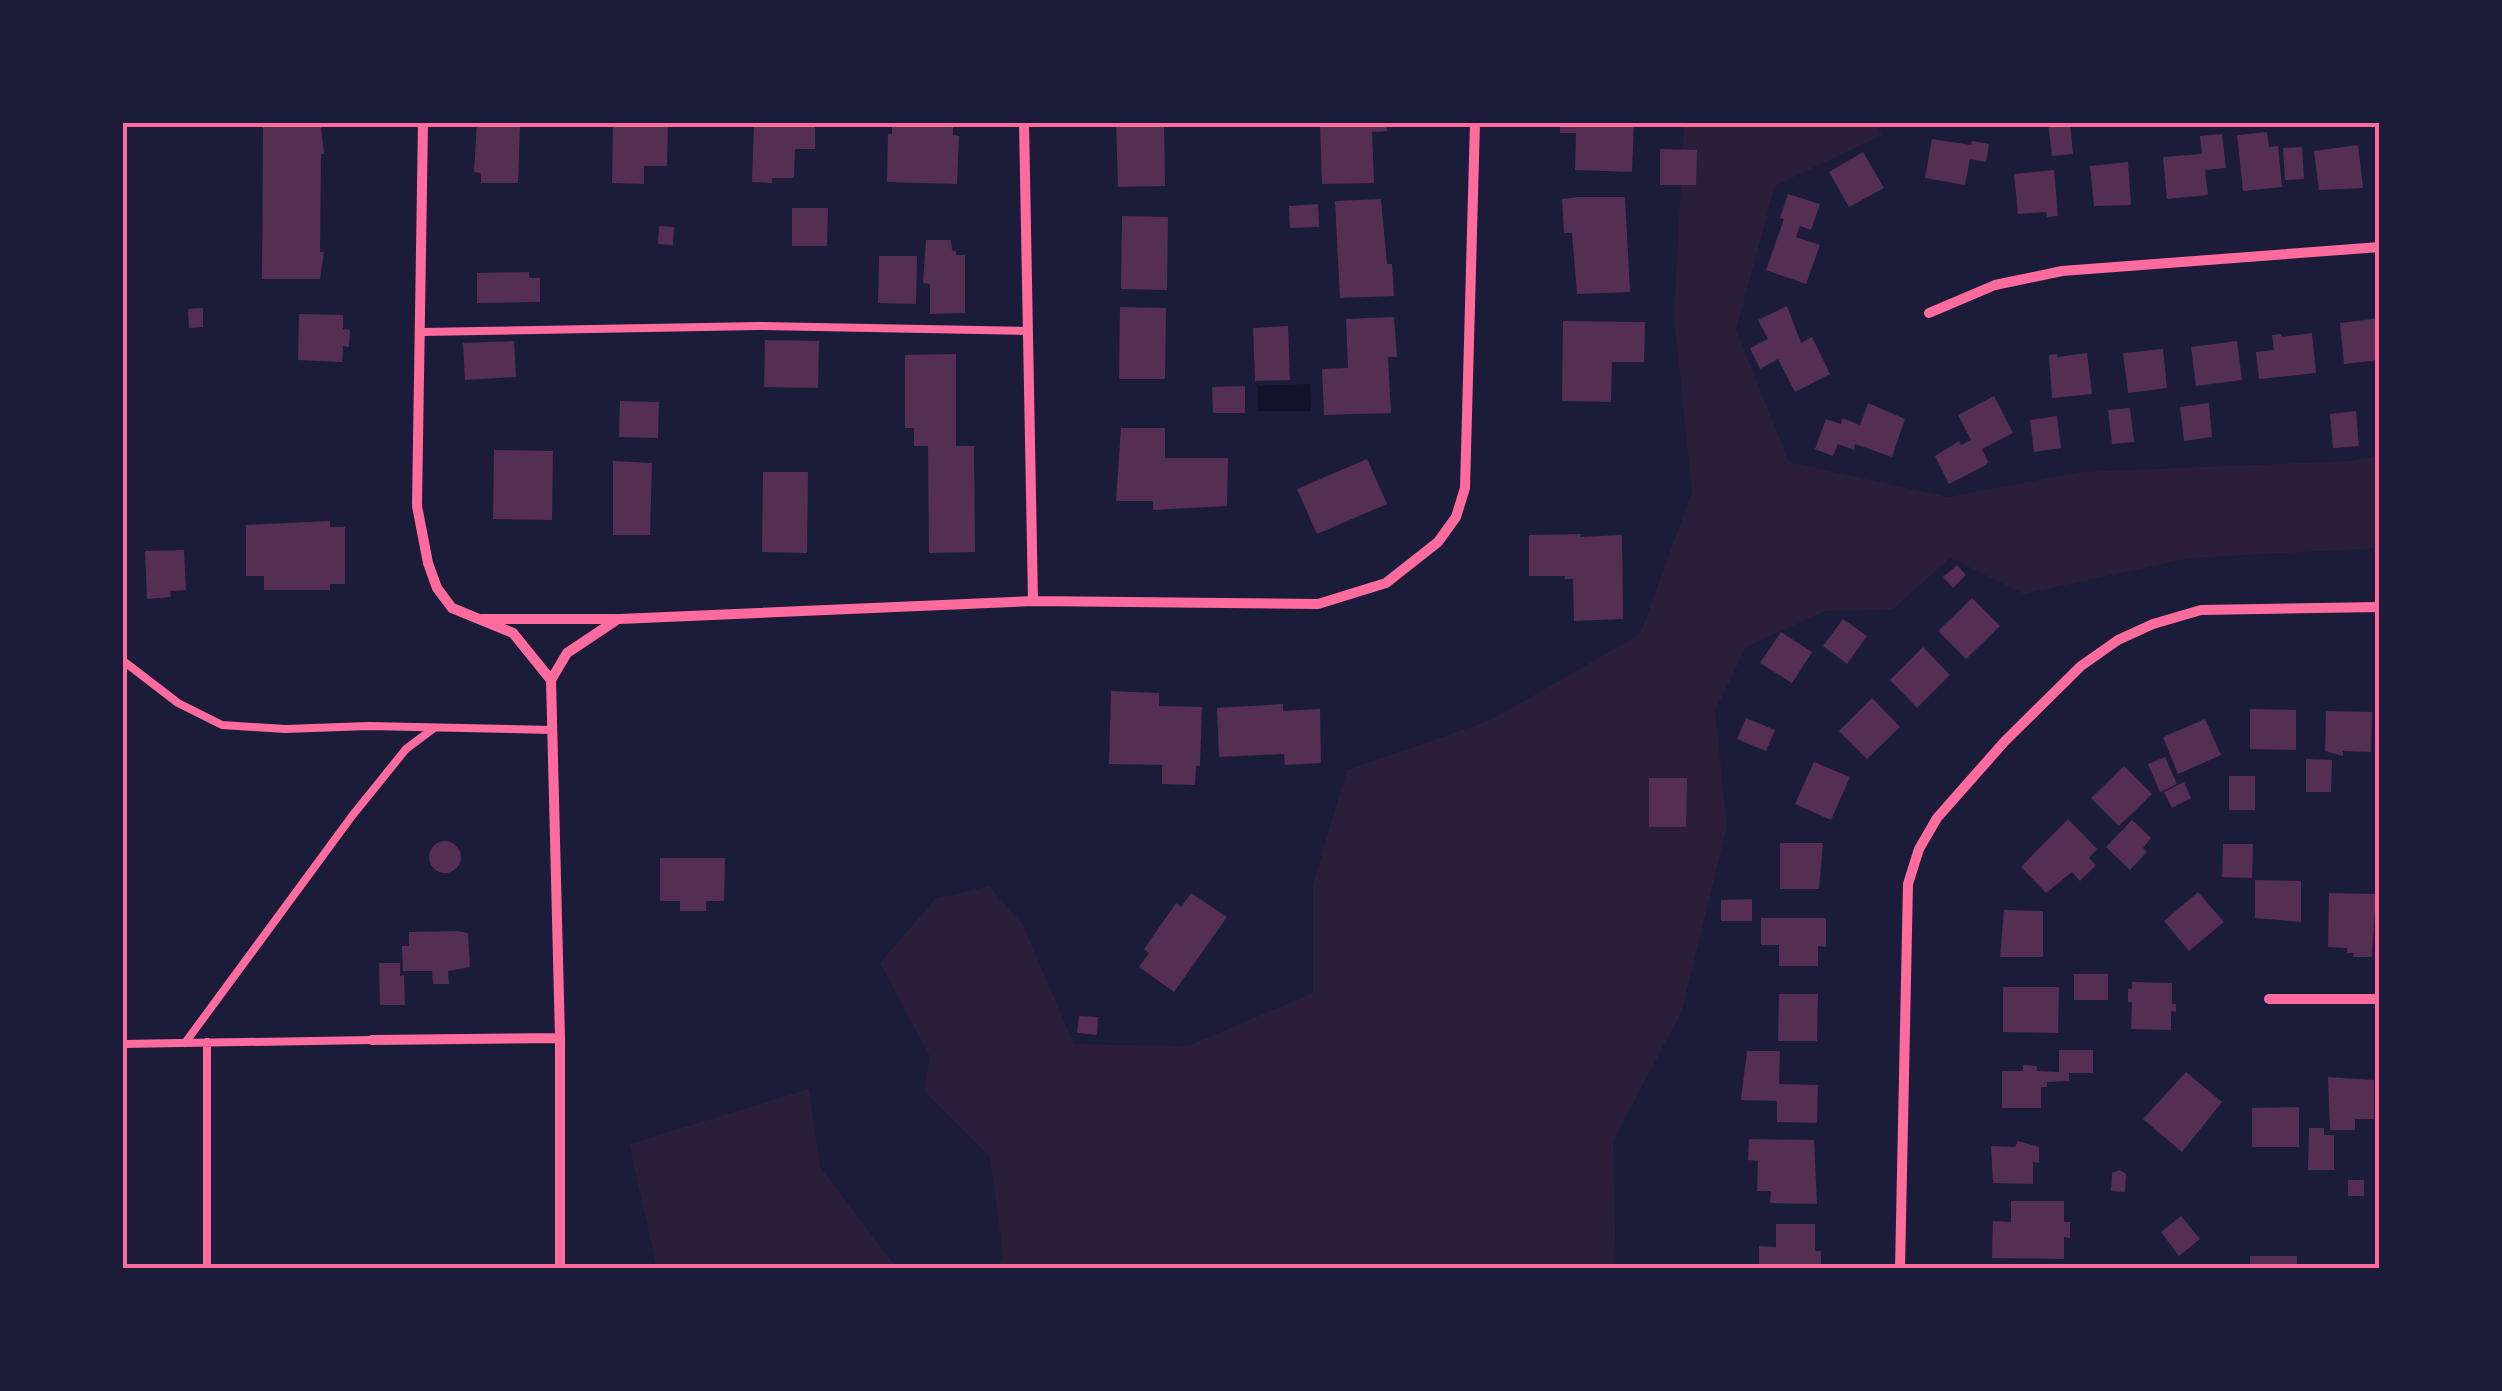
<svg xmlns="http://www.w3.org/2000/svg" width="2502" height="1391" font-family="'Titillium Web',sans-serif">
<rect width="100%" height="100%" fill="#1b1b3a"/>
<path fill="#2a1e3b" d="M1684 123H1876L1882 135 1775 186 1736 330 1789 462 1948 497 2080 472 2349 461 2379 455V548L2190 558 2024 594 1950 558 1892 610 1825 611 1746 647 1715 711 1727 826 1682 1011 1613 1141 1616 1268H1000L1003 1256 990 1157 924 1091 930 1057 880 963 935 899 989 886 1023 925 1074 1044 1188 1046 1313 993V884L1347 770 1491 720 1640 634 1692 492 1674 318Z
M809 1089 820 1167 894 1264 902 1268H657L629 1144Z"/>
<path fill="#12122b" d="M1310 384 1311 411H1258V386Z"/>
<path fill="#542f53" d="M477 122 520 125 518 183H481V173L474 172Z
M613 122 668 123 667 166H644V184L612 183Z
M757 122 815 125V149H795L794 178H772V183L752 182 754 124Z
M892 122H953V135L959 136 957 184 887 182 888 134H892Z
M1116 122H1164L1165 186 1118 187Z
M1320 122H1386L1387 131 1372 132 1374 183 1322 184Z
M1560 122H1634L1632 172 1575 170 1576 133H1560Z
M2048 122H2070L2073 154 2052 156Z
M263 125 321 126 324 154H321L320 252H324L320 279H262Z
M2267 132 2269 147 2278 146 2282 187 2243 191 2237 135Z
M2222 134 2226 168 2205 170 2208 195 2167 199 2163 157 2202 154 2200 136Z
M1932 139 1971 145 1972 141 1989 144 1986 162 1970 159 1965 185 1925 178Z
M2358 145 2363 188 2319 190 2314 151Z
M2302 147 2304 179 2285 180 2283 148Z
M1660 149 1697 150 1696 185H1660Z
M1863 152 1884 188 1849 207 1829 172Z
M2128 162 2131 205 2094 206 2090 166Z
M2054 170 2058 216 2047 217 2046 212 2018 214 2014 174Z
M1788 194 1820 204 1811 230 1800 226 1796 237 1820 245 1806 284 1766 270 1784 219 1780 218Z
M1579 197H1625L1630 292 1577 294 1572 233H1564L1562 199Z
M1381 199 1387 264H1392L1394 296 1340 298 1335 201Z
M1318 204 1319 227 1290 228 1289 206Z
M792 208H828L827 246H792Z
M1122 216 1168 217 1167 290 1121 289Z
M659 226 674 227 673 245 658 244Z
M926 240H951L952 251H956V255H965V313L930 314V284L923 283Z
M879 256H917L916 304 878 303Z
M529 272V278H540V302L477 303V273Z
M1787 306 1801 343 1812 337 1830 374 1795 392 1778 359 1760 369 1750 348 1768 339 1758 320Z
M1120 307 1166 308 1165 379H1119Z
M203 308V327L189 328 188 309Z
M299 314 343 315V329L350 330 349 347 343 346 342 362 298 360Z
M1394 317 1397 357H1388L1391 413 1324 415 1322 369 1348 368 1346 319Z
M2380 318V360L2344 364 2340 323Z
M1563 321 1645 322 1644 362H1612L1611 402 1562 401Z
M1288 326 1290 380 1255 381 1253 328Z
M2312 333 2316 373 2259 379 2256 352 2274 350 2272 335 2281 334 2282 337Z
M765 340 819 341 818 388 764 387Z
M514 341 516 377 465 380 463 343Z
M2237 341 2242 380 2196 386 2191 347Z
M2163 349 2167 388 2128 393 2123 353Z
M2087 353 2092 394 2052 398 2049 355 2057 354 2058 357Z
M956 354V446H974L975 552 929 553 928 446H914V428H905V355Z
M1245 386V413H1213L1212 387Z
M1994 396 2013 433 1982 449 1988 462 1986 465 1949 484 1935 456 1959 441 1961 445 1971 440 1958 415Z
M620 401 659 402 658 438 619 437Z
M1868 403 1905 419 1892 457 1855 444 1854 450 1838 444 1833 456 1815 449 1826 419 1841 424 1842 418 1860 425Z
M2209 403 2212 437 2184 441 2180 407Z
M2130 408 2134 442 2112 444 2108 410Z
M2356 411 2359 446 2333 448 2330 414Z
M2057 416 2061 448 2034 452 2030 420Z
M1121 428H1165V458H1228L1227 506 1153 510V501H1116Z
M494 450 553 451 552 520 493 519Z
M1367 459 1387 504 1317 534 1297 489Z
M613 461 652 463 650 535H613Z
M763 472H808L807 553 762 552Z
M330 521V527H345V584H330V590H264V576H246V525Z
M1581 534 1580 537 1622 535 1623 619 1574 621 1573 579H1565V576H1529V535Z
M184 550 186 590 170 591 171 597 147 599 145 551Z
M1957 565 1966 575 1953 588 1943 577Z
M1972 598 2000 626 1966 659 1938 631Z
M1843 619 1867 636 1847 664 1823 646Z
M1781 632 1812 652 1792 683 1760 663Z
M1923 647 1950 675 1917 708 1890 680Z
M1111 691 1159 693V706L1202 707 1200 766H1196L1195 785 1162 784V765L1109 764Z
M1872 698 1900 727 1867 759 1839 731Z
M1283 704V711L1320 709 1321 763 1285 765 1284 754 1219 757 1217 708Z
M2250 709 2296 710V750L2250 749Z
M2326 711 2372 712 2371 752 2343 751V756L2325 751Z
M1746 718 1775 730 1766 751 1737 739Z
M2205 719 2221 755 2178 774 2163 737Z
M2165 757 2177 784 2160 792 2148 764Z
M2306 759 2332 760 2331 792H2306Z
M1814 762 1850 777 1831 820 1795 804Z
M2124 766 2152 794 2119 826 2091 798Z
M2229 776H2255V810H2229Z
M1649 778H1687L1686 827H1649Z
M2184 782 2191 798 2172 808 2164 792Z
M2068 819 2097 849 2089 858 2096 865 2080 881 2072 872 2046 893 2021 867Z
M2132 820 2151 838 2143 848 2147 852 2130 870 2106 847Z
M429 857a16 16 0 1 1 32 0a16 16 0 1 1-32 0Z
M1780 843H1823L1819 889H1780Z
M2223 844H2253L2252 878 2222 877Z
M660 858H725L724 901H706V911H680V901H660Z
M2255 880 2301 881V922L2255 918Z
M2198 892 2224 922 2189 951 2164 921Z
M1191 893 1227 917 1174 992 1139 967 1149 953 1144 949 1176 903 1181 907Z
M2329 893 2376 894 2372 957H2353L2354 953H2347V948L2328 947Z
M1752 899V921H1721V900Z
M2004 910 2043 911V957H2000Z
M1761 918H1826V947L1818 946V966H1779V945H1761Z
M457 931 468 933 470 967 448 971 449 984H433L432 971H403L402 946H409V932Z
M379 963H400V976L404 975 405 1005H380Z
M2074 974H2108V1000H2074Z
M2132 982 2172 983V1004H2176V1012L2171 1011V1030L2131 1029 2132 1002H2128V989H2132Z
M2003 987H2059L2058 1033 2003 1032Z
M1779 994H1818L1817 1041H1778Z
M1079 1016 1098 1017 1097 1035 1077 1033Z
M2059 1050H2093V1073H2069V1081L2047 1082V1087H2041V1108H2002V1071H2023V1065L2037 1066V1071L2059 1072Z
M1747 1051H1780L1779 1084 1818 1085 1817 1123 1777 1122V1101L1741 1100Z
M2186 1072 2222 1102 2182 1152 2143 1119Z
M2328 1077 2374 1080V1119H2355V1130H2330Z
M2299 1107V1147H2252V1108Z
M2309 1128H2324V1135H2334V1170H2308Z
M1749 1139 1814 1140 1817 1204 1770 1203 1771 1191H1757L1758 1161 1748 1160Z
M2018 1141 2039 1147V1163L2033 1162V1184L1993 1183 1991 1146 2015 1147Z
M2120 1170 2126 1174 2125 1192 2111 1191 2112 1173Z
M2348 1180H2364V1196H2348Z
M2011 1201H2064V1222H2070V1238L2064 1237V1259L1992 1258 1993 1221 2011 1222Z
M2181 1216 2200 1239 2179 1256 2161 1232Z
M1776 1224H1815V1251H1821V1268H1759V1246L1776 1247Z
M2250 1256H2297V1268H2250Z"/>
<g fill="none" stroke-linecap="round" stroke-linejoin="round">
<path stroke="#ff6b9d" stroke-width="8" d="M421 332 759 326 1028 331
M122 660 178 703 222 725 285 729 369 726 553 730
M207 1042V1268
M185 1043 352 816 406 749 434 728
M122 1044 372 1040"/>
<path stroke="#ff6b9d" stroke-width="10" d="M423 122 417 506 428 563 437 588 452 608 513 633 551 680 560 1038V1268
M1024 122 1033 601
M1929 313 1995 285 2062 271 2380 247
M482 619H620L1033 601 1318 604 1386 583 1438 542 1456 517 1465 488 1475 122
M551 680 567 653 615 621
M2269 999H2380
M372 1040 560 1038
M1900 1268 1908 884 1919 849 1937 818 2005 741 2081 666 2118 640 2153 624 2201 610 2380 607"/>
</g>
<rect width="2502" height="1391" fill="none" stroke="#1b1b3a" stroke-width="250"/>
<rect x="125" y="125" width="2252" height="1141" fill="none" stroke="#ff6b9d" stroke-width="4"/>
</svg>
